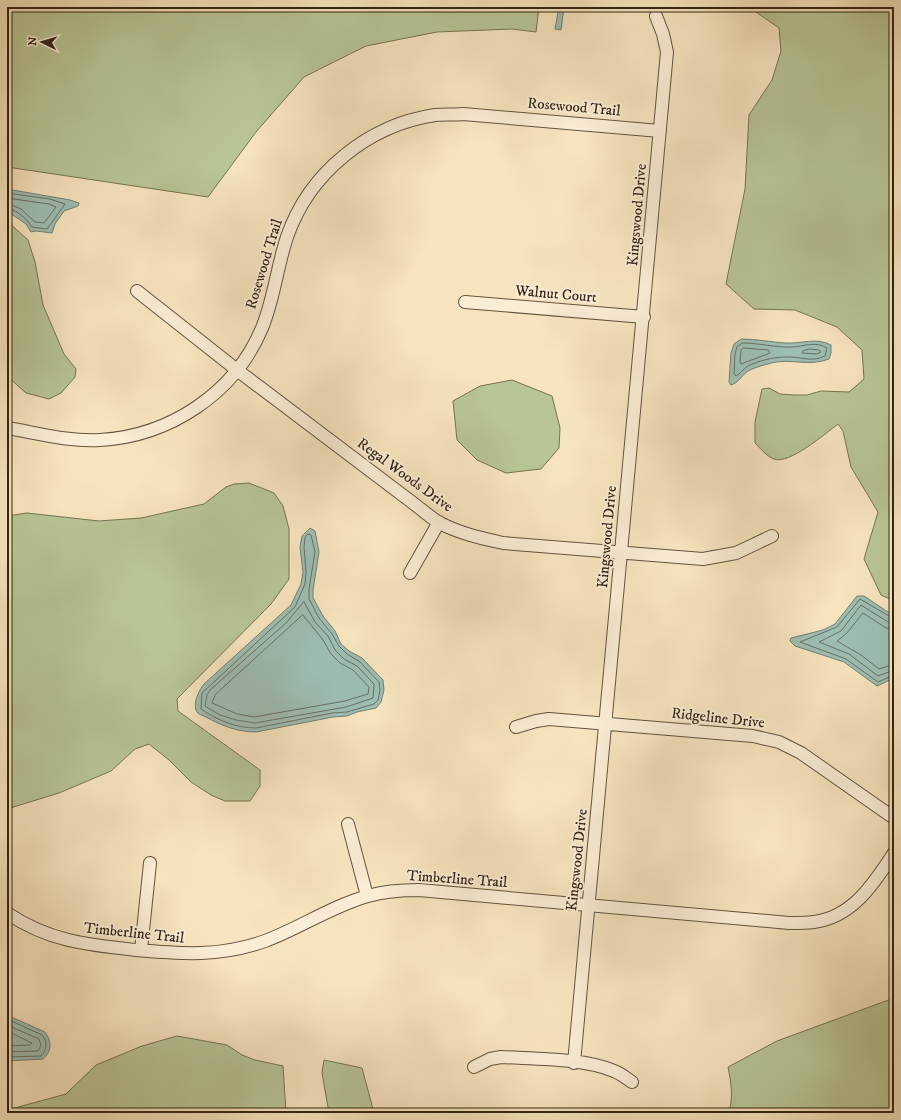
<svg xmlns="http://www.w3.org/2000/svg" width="901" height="1120" font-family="'IM FELL DW Pica',serif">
<rect width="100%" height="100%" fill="#f7e4be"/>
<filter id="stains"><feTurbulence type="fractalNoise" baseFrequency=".005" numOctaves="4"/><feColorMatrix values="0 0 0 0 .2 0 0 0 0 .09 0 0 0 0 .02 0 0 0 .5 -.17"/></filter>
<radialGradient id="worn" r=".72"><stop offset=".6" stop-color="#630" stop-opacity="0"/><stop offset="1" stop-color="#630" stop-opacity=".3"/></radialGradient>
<path fill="#b8c595" stroke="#747456" d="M7 7H539L536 32 512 29 437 32 366 46 304 77 256 132 208 197 7 167Z
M755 7H894V601L881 595 864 559 878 512 851 467 843 431 838 424C826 433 789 465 774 459 766 456 761 449 755 443V422L762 389 769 388 780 394 794 395H807L821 391 849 392 864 379 862 350 837 327 795 310 754 309 726 284 745 189 749 115 772 80 781 51 779 28 756 12Z
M7 221 28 240 35 262 43 305 64 354 76 369 75 377 61 393 49 399 26 393 7 376V354L10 348 7 324Z
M512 380 552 396 560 428 559 448 541 469 506 473 477 460 457 440 453 401 480 386Z
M249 483 274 493 283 506 289 529V579L271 604 177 699 178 711 260 770V786L250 801H225L211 795 191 782 169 760 149 744 135 749 111 771 59 793 7 809V516L27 513 99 521 141 518 204 504 226 487 234 484Z
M894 998V1113H728C734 1099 731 1082 728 1067L777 1041Z
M177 1036 227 1045 242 1055 255 1060 283 1066 286 1113H7V1106L11 1109 66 1094 96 1065 142 1046Z
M324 1060 362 1068 373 1109 377 1113H329L322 1073Z"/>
<path fill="#9dbeb3" stroke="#728074" d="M559 7H564L561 30 555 29Z
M7 189 70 200 79 203 78 206 64 211 55 224 52 233 36 231 31 232 26 224 7 211Z
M741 339C756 339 771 342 785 343 802 344 816 337 831 345V353L829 359C809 367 791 358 771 363 764 365 756 367 750 370 743 373 739 383 731 385L729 382 731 353 734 344Z
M310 528 315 531 319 552 313 590V598L323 616 335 631 341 644 349 651 362 658 383 680 384 690 381 702 376 708 357 712 347 716 333 717 256 732C238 732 222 726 206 717 204 716 200 715 198 713 191 706 199 690 204 684L291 605 301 584 303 572 300 547 302 536Z
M857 596H864L894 616V678L877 686 844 662 795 646 790 641 791 638 823 630 835 624Z
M7 1015 45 1032C52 1042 52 1051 43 1059L7 1061Z"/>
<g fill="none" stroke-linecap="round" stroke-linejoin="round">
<path stroke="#677164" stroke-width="1" d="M7 193 50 199 65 204 47 229 32 227C27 219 17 210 7 208
M7 198 49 204 56 207 44 223 35 222 21 209 7 203
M743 343C760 343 776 348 793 347 805 346 816 341 827 348L825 356C811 363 799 356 785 357 773 357 758 361 748 366 743 369 740 374 736 376L734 374 735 354 737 347Z
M744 348 768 350 770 353 741 364 740 362 741 350Z
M810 349 819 350 821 352 817 354 802 353 803 351Z
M308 534 311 535 315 552 309 589V599L319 618 332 634 339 646 347 654 360 662 379 682 380 690 378 700 374 704 347 712 332 713 256 728C236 728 217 720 201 709L202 693 295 607 305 584 306 572 304 547 305 538Z
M304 602 315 622 328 636 335 650 344 659 357 666 374 684 373 698 346 707 255 723 236 720 220 715 205 706 207 695 210 690 286 623Z
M303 615 323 640 331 654 340 663 353 670 369 687 368 694 345 701 254 717 237 714 212 703 215 695Z
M894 619 860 599 837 627 800 642 846 659 878 682 894 675
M894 624 888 622 861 605 841 631 819 642 849 654 878 676 894 670
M894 630 886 628 863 613 846 634 837 641 861 655 879 669 894 664
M7 1019 42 1035C48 1042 47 1050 41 1056L7 1057
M7 1025 39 1039 41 1045 38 1051 7 1052
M7 1031 32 1043 30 1045 7 1046"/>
<g stroke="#625440" stroke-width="14">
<path id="minor" d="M137 291 237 370 413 503C421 509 429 516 438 522 458 533 481 538 503 543L703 559 736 553 772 536
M465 302 644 317
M7 428C38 433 69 442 100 440 170 436 235 393 262 328 274 299 277 267 287 237 309 173 368 125 435 115 444 114 454 115 463 114L660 131
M410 573 439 522
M516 727 536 721 549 719 753 736 779 742 801 753 894 818
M348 824 367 896
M7 913C48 941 88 945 136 950 183 954 220 957 265 941 300 928 332 906 368 896 385 891 402 890 419 890L789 923C798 923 806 923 814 922 853 917 874 883 894 853
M141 950 150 863
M574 1063 667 52 663 34 656 16
M474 1067 490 1059 501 1057C534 1059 584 1058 614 1071 620 1073 626 1078 632 1082"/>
</g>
<use href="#minor" stroke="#faedd5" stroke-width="12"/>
</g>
<g text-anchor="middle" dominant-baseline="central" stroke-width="4" stroke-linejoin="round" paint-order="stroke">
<g font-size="15" fill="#312416" stroke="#faedd5">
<text transform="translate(574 107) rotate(5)">Rosewood Trail</text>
<text transform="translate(637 215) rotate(-85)">Kingswood Drive</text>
<text transform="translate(264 264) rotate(-73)">Rosewood Trail</text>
<text transform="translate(556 294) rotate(5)">Walnut Court</text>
<text transform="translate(405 475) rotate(36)">Regal Woods Drive</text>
<text transform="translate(607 537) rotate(-85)">Kingswood Drive</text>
<text transform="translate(718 718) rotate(6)">Ridgeline Drive</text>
<text transform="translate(577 860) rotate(-84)">Kingswood Drive</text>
<text transform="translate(457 879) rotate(4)">Timberline Trail</text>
<text transform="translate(134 933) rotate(6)">Timberline Trail</text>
</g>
</g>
<rect width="901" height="1120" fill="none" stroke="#f7e4be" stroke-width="24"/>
<rect x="8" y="8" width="885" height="1104" fill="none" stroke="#312416" stroke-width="2"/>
<rect x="12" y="12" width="877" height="1096" fill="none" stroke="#312416"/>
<g transform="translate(42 42) rotate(275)" stroke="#faedd5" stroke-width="3" paint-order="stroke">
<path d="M0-3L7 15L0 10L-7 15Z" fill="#312416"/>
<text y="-6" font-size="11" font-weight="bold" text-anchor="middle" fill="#312416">N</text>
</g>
<rect width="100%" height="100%" filter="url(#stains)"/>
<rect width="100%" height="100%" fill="url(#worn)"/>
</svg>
